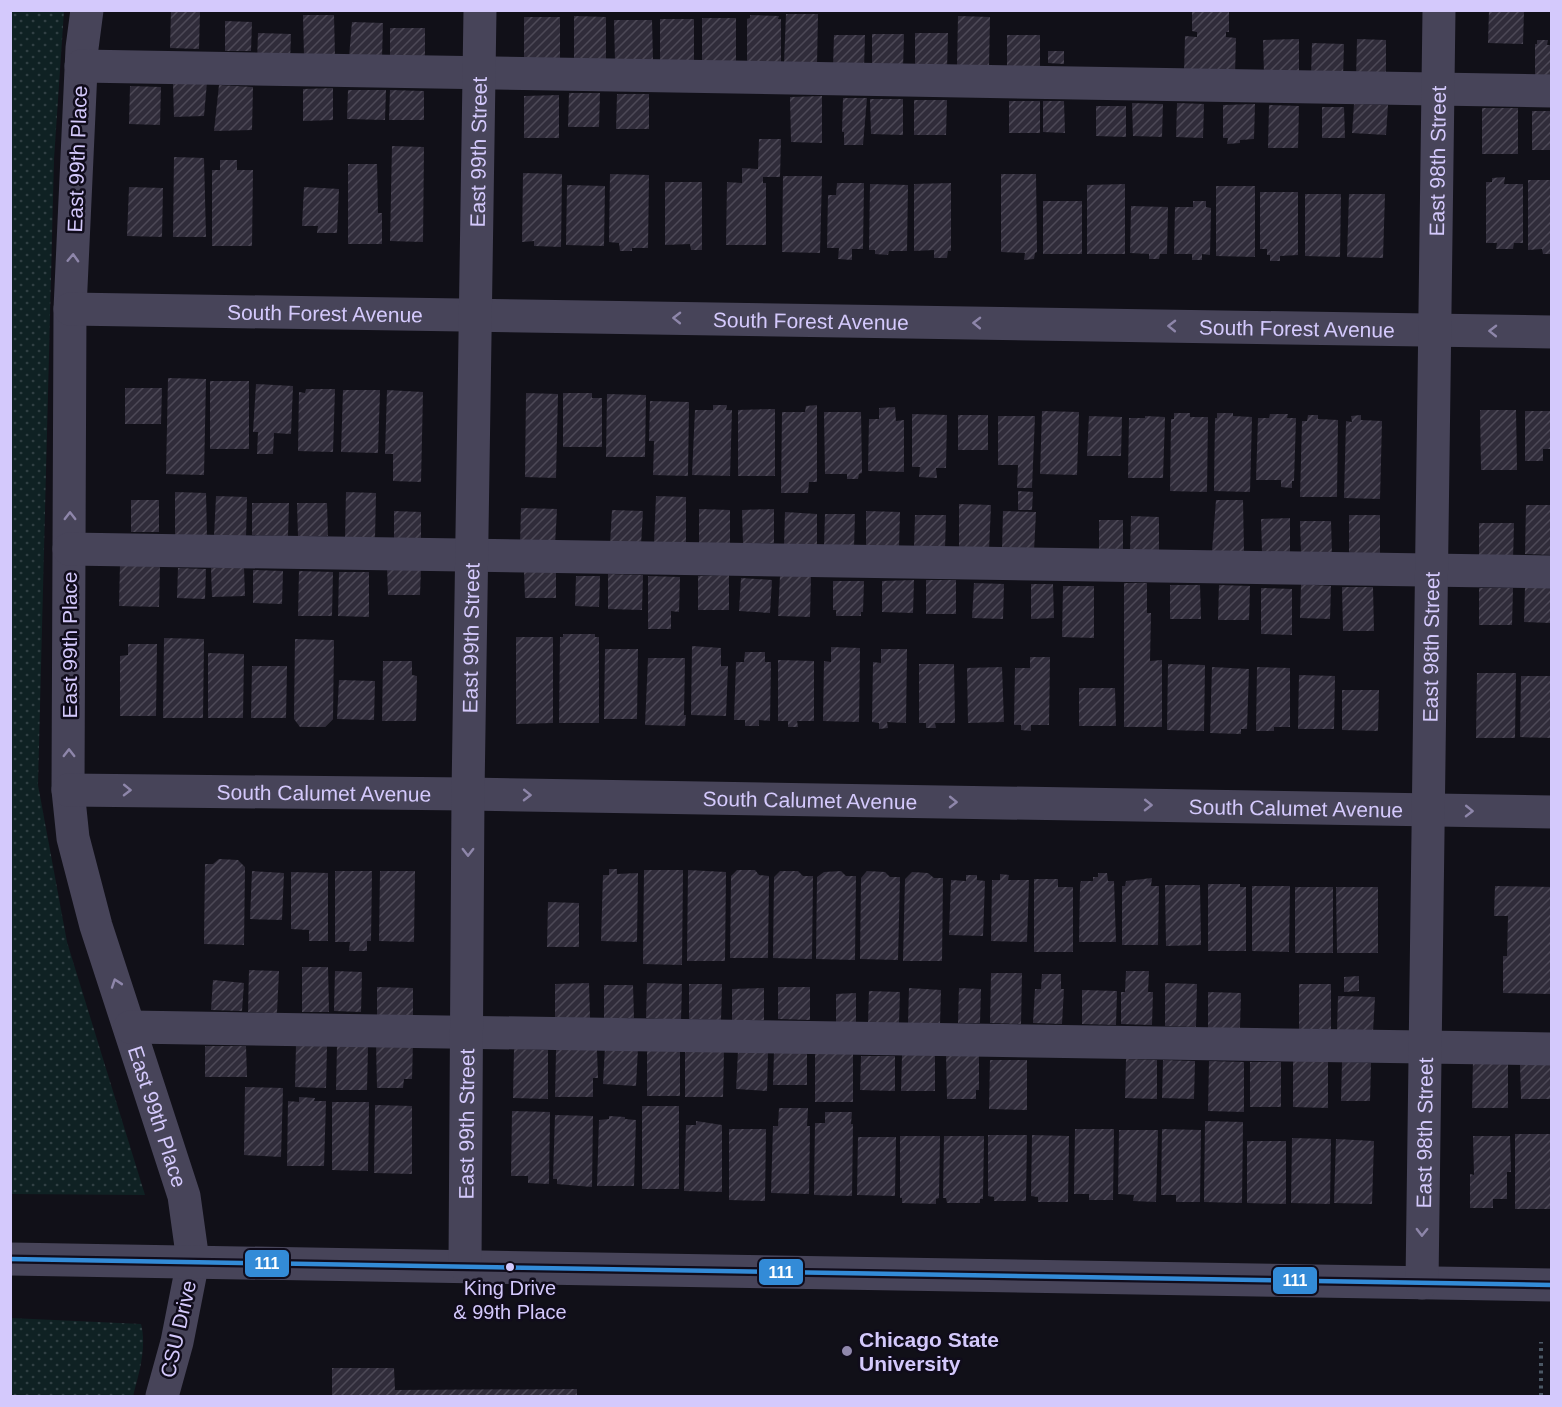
<svg xmlns="http://www.w3.org/2000/svg" width="1562" height="1407" font-family="Helvetica,sans-serif">
<defs>
<pattern id="grass-dots" width="8" height="8" patternUnits="userSpaceOnUse" patternTransform="scale(1.5)"><rect width="8" height="8" fill="#0f2123"/><path d="M2 2h.1M6 6h.1" fill="none" stroke="#314044" stroke-width="1.8" stroke-linecap="round"/></pattern>
<pattern id="building-hatch" width="6" height="6" patternUnits="userSpaceOnUse" patternTransform="scale(1.5)"><rect width="6" height="6" fill="#302c3a"/><path d="M-1 1l2-2M0 6l6-6M5 7l2-2" fill="none" stroke="#4d4957"/></pattern>
</defs>
<rect width="100%" height="100%" fill="#111018"/>
<path fill="url(#grass-dots)" d="M64 11 54 159 38 785 67 942 145 1195 11 1194 10 11Z
M11 1318 141 1324C147 1347 139 1374 133 1396H11Z"/>
<path fill="url(#building-hatch)" d="M171 10H200L199 49 170 48Z
M1192 10H1229V32H1226V37L1236 38 1235 75 1184 74 1185 36 1197 37V32L1192 31Z
M1489 10H1524L1523 44 1488 43Z
M786 14H818L817 65 784 64Z
M303 15H334L335 57H304Z
M750 15 779 16 778 19H781V67L747 66V19L750 18Z
M574 16 606 17V62L574 61Z
M958 16 990 17 989 67 957 66Z
M524 17H560V61H524Z
M702 18H736V63H702Z
M660 19H694V66H660Z
M614 20H652L653 62H615Z
M225 21 252 22 251 51H225Z
M352 22 383 23 382 58 349 57Z
M390 28H425V60H390Z
M258 33 291 34 290 63H257Z
M915 33H948L947 69 915 68Z
M872 34H904L903 68 872 69Z
M834 35H865L864 69 833 68Z
M1007 35H1040V73L1007 74Z
M1299 39V74H1264L1263 40Z
M1357 39 1386 40V80H1356Z
M1537 40H1548L1547 45H1552V83H1535V44H1537Z
M1312 43 1344 44 1343 77 1311 76Z
M1048 51H1064V64L1048 63Z
M207 82 204 116 174 117 173 83Z
M219 85 253 87 252 130 214 131Z
M130 86 161 87 160 125 129 124Z
M333 88V120L303 121V89Z
M348 90H386L385 120 347 119Z
M390 90 424 91V120H389Z
M569 93H600L599 127H568Z
M617 94H649V129H616Z
M559 95V138H524V96Z
M822 96V143L791 142 790 97Z
M843 98H867L863 145H844V132H842Z
M870 99H903V135L871 134Z
M914 100H947L946 135H914Z
M1009 101H1040V133H1009Z
M1043 101H1064L1065 133 1043 132Z
M1132 103 1163 104 1162 137 1133 136Z
M1177 103 1204 104 1203 138 1176 137Z
M1255 104 1254 139 1240 140V143L1227 144 1228 138H1223V105Z
M1354 104 1388 105 1386 135 1352 133Z
M1269 105 1299 106 1298 148H1268Z
M1096 106H1126V137L1096 136Z
M1322 107H1344L1345 138H1322Z
M1482 108H1518V154H1482Z
M1532 111H1552V150H1532Z
M759 139H781L780 177H763V183H766V245H726L727 182 742 183V168L758 169Z
M392 146 424 147 423 242 390 241Z
M174 157 204 158 206 237H173Z
M220 160H237V170H253L252 246H212V170H220Z
M348 164H377L378 213H382V244H348Z
M523 173 562 174 561 247 534 246V241L522 242Z
M610 174 649 175 648 248H632V251H620L619 243 609 242Z
M1001 174H1036L1037 252 1035 253 1034 259 1024 260 1025 253 1001 252Z
M783 176H822L820 253 782 252Z
M1505 177 1504 184H1523V243H1514L1513 249H1496L1497 243H1486V182H1492V178Z
M1528 180H1552V254H1543L1542 249 1528 250Z
M665 182H702V250H691L690 244 665 245Z
M837 183H864L863 249H852V260L838 259 839 248H827L828 195H836Z
M951 183V251H948L947 258H934V250L914 251V184Z
M870 184 908 185 907 251H889L888 255 875 254V250H869Z
M1125 184V254H1087V185Z
M567 185 605 186 604 246 566 245Z
M1216 186H1255V257L1216 256Z
M129 187 163 188 162 237 127 236Z
M304 187 339 189 337 233H317L318 226H302Z
M1260 192H1298V255L1280 256V261H1270V255H1267V249H1260Z
M1305 194H1341L1340 257 1305 256Z
M1349 194H1385L1383 258 1347 257Z
M1043 201H1082V254H1043Z
M1193 201H1206V207L1211 208 1210 255 1202 254V260H1192V254H1174L1175 207H1193Z
M1131 206 1168 207 1167 254H1160L1159 259H1149V254L1130 253Z
M168 378 206 379 204 475 166 474Z
M210 381H249V449H210Z
M256 384 293 386 291 434 274 433 273 454H257L258 432H253Z
M125 388H162L161 424H125Z
M306 389H335L333 452 298 451 299 392 305 393Z
M343 390H380L378 453 341 452Z
M387 390 423 392 421 482 393 481V454H385Z
M526 393 558 394 556 478 525 477Z
M563 393H592V398H602V447H563Z
M607 394 646 395 645 457H606Z
M650 401 689 402 688 476 653 475 654 441H649Z
M713 405H727L726 410H732L730 476 692 475 695 410H713Z
M817 405V482H809L808 493H781L782 412H805L806 406Z
M895 407 896 421 904 420V472L868 471 869 419H879V408Z
M775 409V476H738V410Z
M1480 410H1516L1517 470H1481Z
M1042 411 1079 412 1077 475 1040 474Z
M1525 411H1552V449H1543V461H1525Z
M824 412H861L862 473 859 474 858 479H847V474H825Z
M1174 413H1190V417H1208L1207 492 1170 491 1171 419H1174Z
M1217 413H1233V416L1252 417 1250 492 1214 491 1215 418H1217Z
M912 414 947 415 946 468H936L937 478 919 477 920 467H912Z
M1270 414H1288L1287 418H1296L1294 481H1292V488L1281 487V480H1256L1258 418H1269Z
M958 415H988V450H958Z
M1308 415H1318V419L1338 420 1337 497H1300L1302 421H1307Z
M1361 415V420L1382 421 1380 499 1344 498 1346 421 1352 422 1351 416Z
M998 416H1035L1032 488H1017L1018 465H998Z
M1089 416 1122 417 1121 456H1087Z
M1145 416 1165 417 1163 478H1128L1129 418H1145Z
M1018 491 1033 492 1032 510H1018Z
M175 492 206 493 207 537H175Z
M346 492 376 493 375 539 345 538Z
M216 496 247 497 246 538 214 537Z
M656 496 686 497V543H654Z
M131 500H159V532H131Z
M1216 500H1243L1244 552 1212 551Z
M252 503H289L288 536 252 535Z
M297 503H327L328 536H298Z
M959 504 991 505 989 551H959Z
M1526 505H1552V555L1525 554Z
M521 508 557 509 555 546 520 544Z
M699 509 730 510V544H699Z
M774 509V543L743 544 742 510Z
M612 510 643 511 641 545 610 544Z
M394 511 421 512V541L394 542Z
M866 511 900 512 899 548H866Z
M1003 511 1036 512 1034 552 1002 551Z
M785 512 817 514V548L784 547Z
M825 514H855L854 548 824 547Z
M915 515H946L945 549H914Z
M1349 515H1380V557L1349 558Z
M1131 516 1159 517V550H1130Z
M1290 518V553H1262L1261 519Z
M1099 520H1123V551H1099Z
M1300 521H1331L1332 555H1301Z
M1479 523H1514L1513 560 1479 559Z
M120 564 160 565 159 607 119 606Z
M244 567 245 596 212 597 211 568Z
M178 568 206 569 205 599 177 598Z
M387 568H421L420 595H388Z
M253 570 283 571 282 604 253 603Z
M299 571 333 572 332 616H298Z
M339 572H369V617L338 616Z
M524 572H556V598H525Z
M608 574 643 575 642 610 608 609Z
M729 575V610H698V576Z
M576 576H600L599 607 575 606Z
M648 576 680 577 679 612 671 611V629H648Z
M780 576H811L810 617 778 616Z
M741 578 772 580 770 613 739 611Z
M914 580 913 613 882 612V581Z
M926 580H956V614H926Z
M833 581H864L863 612H861V616H836V610H833Z
M974 583 1004 584 1003 619 972 618Z
M1124 583H1147V613H1151L1150 661 1162 660V727H1124Z
M1031 584H1053L1054 618 1031 619Z
M1301 584 1331 586 1330 619 1300 618Z
M1170 585H1200L1201 619H1170Z
M1219 585 1250 586 1249 620H1218Z
M1063 586H1094V638L1062 637Z
M1342 587H1373L1374 631H1343Z
M1525 587 1552 588V623L1524 622Z
M1261 588 1292 589V635L1261 634Z
M1479 588H1513L1512 625H1479Z
M563 634H595V637H599V723H559L560 637H563Z
M516 637H553V723L516 724Z
M164 638 204 639 203 718H163Z
M295 639 334 640 333 719 325 727H300L294 719Z
M128 644H157L156 716H120V656L128 655Z
M692 646 721 648V666H728L726 716 691 715Z
M831 647 860 648 859 722 823 721 824 661 831 662Z
M605 649H638L637 719H604Z
M881 649H907L906 723 887 722 888 728 879 729V723L872 722 873 662 881 663Z
M745 652H765V662H771L770 721 759 720V726H745V720H734L736 662H744Z
M208 653 244 654 243 718H208Z
M1030 657H1050L1049 725H1031V731L1021 730V725H1014L1015 668H1030Z
M648 658H685L684 715H686L685 726 645 725Z
M778 660 814 661V721H797L798 727H788V721H778Z
M383 661H412V675L417 676 416 721H382Z
M919 664H954L955 723H935L936 728H926V723H919Z
M1168 664 1205 665 1204 731 1167 730Z
M252 666H287L286 718H251Z
M1002 667 1004 722 968 723 967 668Z
M1212 667 1249 669 1247 729H1241V734L1210 733Z
M1257 667 1290 668V727H1274V731H1256Z
M1477 673H1516L1515 738H1476Z
M1299 675 1335 676 1334 729H1298Z
M1521 676H1552V738L1520 737Z
M339 680 375 681 374 720 337 719Z
M1079 688H1115L1116 726H1079Z
M1342 690H1379L1378 731 1342 730Z
M219 859 238 860 245 867 244 945 204 944 205 864H213Z
M609 869H617V874L638 873 637 942 601 941 603 875H609Z
M644 870H683L682 965 643 964Z
M688 870 726 872 725 961H687Z
M737 870H755L759 875 769 876 768 958H730L731 876Z
M252 871 284 873 282 920 250 919Z
M335 871H372L371 941H367V951H349L350 942H335Z
M380 871H415L414 942 379 941Z
M780 871H798L803 876H813L812 959 773 958 774 877Z
M841 871 846 876H856L855 960 816 959 817 877 824 872Z
M867 871 885 872 890 877H900L898 960 860 959 861 878Z
M291 872 328 873V941H309V930L291 929Z
M912 872 928 873 934 878H943L942 961H903L905 879Z
M1098 873H1107L1108 881H1114L1116 942H1079L1080 885 1081 881H1093V877H1098Z
M1000 874 1009 875 1008 880H1029L1027 942 991 941 992 880H1000Z
M966 875H977V880L985 881 983 936 949 935 951 880 966 881Z
M1152 878 1151 886H1159L1158 945H1122V886H1125L1126 881Z
M1034 879H1058V887H1073V952H1034Z
M1208 884H1240V887H1246V951H1208Z
M1165 885H1200L1201 945 1166 946Z
M1252 886H1290L1289 952 1252 951Z
M1495 886 1552 887V994L1503 993V956H1507L1508 916H1494Z
M1295 887H1333V953H1295Z
M1336 887H1378V953H1337Z
M548 902 579 903V947H547Z
M302 967H328L329 1012H302Z
M249 970 279 971 277 1013 248 1012Z
M335 971 362 972 361 1012 334 1011Z
M1126 971H1149L1148 992H1153L1152 1025 1121 1024V992H1125Z
M991 973H1022L1021 1024 990 1023Z
M1042 974H1061V989H1064L1062 1024 1033 1023 1035 989H1041Z
M1359 976V991L1344 992V977Z
M213 980 244 983 242 1011 211 1010Z
M589 983 590 1018 555 1019V984Z
M647 983 682 984 681 1020 646 1018Z
M1165 983 1197 984 1196 1027 1165 1026Z
M689 984H722L721 1020 689 1019Z
M1299 984H1331V1030H1299Z
M604 985H633L634 1018H604Z
M377 987 413 988V1017L377 1016Z
M778 987H810V1020L778 1019Z
M764 988V1020H732V989Z
M909 988 941 990 940 1025 908 1024Z
M959 988 981 989 980 1023H958Z
M1082 990 1117 991 1116 1025 1082 1024Z
M869 991 900 992 899 1023H868Z
M1208 992 1241 993 1240 1028H1208Z
M856 993V1022L836 1023V994Z
M1338 996 1375 997 1373 1032 1337 1030Z
M376 1042H413L412 1079H404L403 1088H377Z
M296 1044 327 1046 326 1088 295 1087Z
M337 1045 368 1046 367 1090H336Z
M205 1046H246L247 1077H205Z
M605 1047 638 1048 636 1086 603 1084Z
M647 1048 680 1049V1096H647Z
M514 1049 548 1050V1099L513 1098Z
M685 1049 724 1050 723 1097H685Z
M556 1050H597L598 1078H593V1097H555Z
M738 1051 768 1052 767 1091 736 1089Z
M774 1051 807 1052V1085H773Z
M815 1052H853V1102H815Z
M946 1053H979V1090H976V1099H947Z
M902 1055H935V1091H901Z
M861 1056H895V1091L860 1090Z
M1126 1059 1157 1060V1099L1125 1098Z
M990 1060H1027V1110L989 1109Z
M1163 1060 1195 1061 1194 1099 1162 1098Z
M1293 1060 1328 1061V1108L1293 1107Z
M1473 1060 1508 1061V1108H1472Z
M1209 1061 1244 1062V1112L1208 1111Z
M1250 1062H1281V1107H1250Z
M1342 1062 1371 1063 1370 1101H1341Z
M1552 1064V1099H1521L1520 1065Z
M245 1087 283 1088 281 1157 244 1155Z
M299 1097 315 1098 314 1101H326L324 1166H287L288 1101 299 1102Z
M332 1102H369L368 1171 332 1170Z
M375 1105 412 1106V1174L374 1173Z
M642 1106H679V1189H642Z
M779 1108H808L807 1126H810L809 1194 771 1193 773 1126H778Z
M512 1111 550 1112 549 1184 528 1183V1176H511Z
M825 1112H852L851 1124H853L852 1196 814 1195 815 1123H825Z
M555 1115 593 1116 592 1187 557 1184V1179H553Z
M609 1116 625 1117V1119L636 1120 634 1186H597L599 1120 609 1119Z
M696 1121 722 1125V1192L684 1191 686 1125H696Z
M1205 1121 1243 1122 1242 1203 1204 1202Z
M729 1129H766L765 1201 729 1200Z
M1075 1129H1114L1113 1200H1089V1194H1074Z
M1162 1129 1201 1130 1200 1202H1176V1195H1161Z
M1119 1130H1158L1156 1202 1133 1201 1134 1195 1118 1194Z
M1515 1134H1552V1209H1515Z
M988 1135H1027L1026 1201H994V1197L988 1196Z
M1032 1135 1069 1136 1068 1202H1038V1197L1031 1196Z
M900 1136H940L939 1198 936 1199V1204L902 1203V1198H900Z
M944 1136H984L983 1199H980V1203H947L946 1198H943Z
M1473 1136H1510L1511 1172H1507V1199H1493V1208H1470V1174L1474 1175Z
M858 1137H896L895 1196 857 1195Z
M1292 1138 1331 1139 1330 1204 1291 1203Z
M1336 1139 1374 1141 1372 1204 1334 1203Z
M1247 1141H1286V1204L1247 1203Z
M332 1368H394L395 1390 577 1389V1396H332Z"/>
<g fill="none" stroke-linecap="round" stroke-linejoin="round">
<path stroke="#4b5764" stroke-width="4" stroke-dasharray="3 4.5" stroke-linecap="butt" d="M1541 1396V1342"/>
<g stroke="#474459" stroke-width="33">
<path id="s1" d="M87 10 82 48 70 309 68 790 73 838 96 926 184 1196 193 1261 177 1342 162 1396"/>
<path d="M81 66 1552 91"/>
<path id="s2" d="M70 309 1552 332"/>
<path d="M69 549 1552 572"/>
<path id="s3" d="M68 790 468 794 1552 812"/>
<path d="M130 1027 1552 1049"/>
<path d="M10 1259 1552 1285"/>
<path id="s4" d="M465 1265 468 794 480 10"/>
<path id="s5" d="M1422 1283 1439 10"/>
</g>
<g stroke="#100c1b" stroke-width="9">
<path id="bus-1" d="M10 1259 1552 1285"/>
</g>
<use href="#bus-1" stroke="#338bd7" stroke-width="4.5"/>
</g>
<defs><path id="oneway-chevron" d="M-2-3.5L2.5 0L-2 3.5" fill="none" stroke-width="1.6" stroke-linecap="round" stroke-linejoin="round" transform="scale(1.5)"/></defs>
<g stroke="#8e86aa">
<use href="#oneway-chevron" transform="translate(73 258) rotate(-88)"/>
<use href="#oneway-chevron" transform="translate(677 318) rotate(-179)"/>
<use href="#oneway-chevron" transform="translate(977 323) rotate(-179)"/>
<use href="#oneway-chevron" transform="translate(1172 326) rotate(-179)"/>
<use href="#oneway-chevron" transform="translate(1493 331) rotate(-179)"/>
<use href="#oneway-chevron" transform="translate(70 516) rotate(-90)"/>
<use href="#oneway-chevron" transform="translate(69 753) rotate(-90)"/>
<use href="#oneway-chevron" transform="translate(127 790) rotate(1)"/>
<use href="#oneway-chevron" transform="translate(527 795) rotate(1)"/>
<use href="#oneway-chevron" transform="translate(953 802) rotate(1)"/>
<use href="#oneway-chevron" transform="translate(1148 805) rotate(1)"/>
<use href="#oneway-chevron" transform="translate(1469 811) rotate(1)"/>
<use href="#oneway-chevron" transform="translate(468 852) rotate(90)"/>
<use href="#oneway-chevron" transform="translate(116 983) rotate(-109)"/>
<use href="#oneway-chevron" transform="translate(1422 1232) rotate(91)"/>
</g>
<circle fill="#d4c9fc" stroke="#100c1b" stroke-width="2" cx="510" cy="1267" r="5"/>
<circle fill="#9088ac" stroke="#100c1b" stroke-width="2" cx="847" cy="1351" r="6"/>
<g text-anchor="middle" dominant-baseline="central" stroke-width="5" stroke-linejoin="round" paint-order="stroke">
<g font-size="20" fill="#d4c9fc" stroke="#100c1b">
<text x="510" y="1288">King Drive<tspan x="510" dy="24">&amp; 99th Place</tspan></text>
</g>
<g font-size="21" fill="#d4c9fc" stroke="#100c1b">
<text stroke="none"><textPath href="#s4" startOffset="1113">East 99th Street</textPath></text>
<text transform="translate(77 159) rotate(-88)">East 99th Place</text>
<text stroke="none"><textPath href="#s5" startOffset="1122">East 98th Street</textPath></text>
<text stroke="none"><textPath href="#s2" startOffset="255">South Forest Avenue</textPath></text>
<text stroke="none"><textPath href="#s2" startOffset="741">South Forest Avenue</textPath></text>
<text stroke="none"><textPath href="#s2" startOffset="1227">South Forest Avenue</textPath></text>
<text stroke="none"><textPath href="#s4" startOffset="627">East 99th Street</textPath></text>
<text transform="translate(69 645) rotate(-90)">East 99th Place</text>
<text stroke="none"><textPath href="#s5" startOffset="636">East 98th Street</textPath></text>
<text stroke="none"><textPath href="#s3" startOffset="256">South Calumet Avenue</textPath></text>
<text stroke="none"><textPath href="#s3" startOffset="742">South Calumet Avenue</textPath></text>
<text stroke="none"><textPath href="#s3" startOffset="1228">South Calumet Avenue</textPath></text>
<text stroke="none"><textPath href="#s1" startOffset="1120">East 99th Place</textPath></text>
<text stroke="none"><textPath href="#s4" startOffset="141">East 99th Street</textPath></text>
<text stroke="none"><textPath href="#s5" startOffset="150">East 98th Street</textPath></text>
<text transform="translate(178 1329) rotate(-77)">CSU Drive</text>
</g>
<g font-size="21" font-weight="bold" fill="#d4c9fc" stroke="#100c1b" text-anchor="start">
<text x="859" y="1339">Chicago State<tspan x="859" dy="24">University</tspan></text>
</g>
</g>
<g stroke="#100c1b" stroke-width="2">
<rect x="244" y="1249" width="46" height="29" rx="6" fill="#338bd7"/>
<rect x="758" y="1258" width="46" height="28" rx="6" fill="#338bd7"/>
<rect x="1272" y="1266" width="46" height="29" rx="6" fill="#338bd7"/>
</g>
<g font-size="16" text-anchor="middle" font-weight="bold" fill="#fff">
<text x="267" y="1269">111</text>
<text x="781" y="1278">111</text>
<text x="1295" y="1286">111</text>
</g>
<rect width="1562" height="1407" fill="none" stroke="#d4c9fc" stroke-width="24"/>
</svg>
